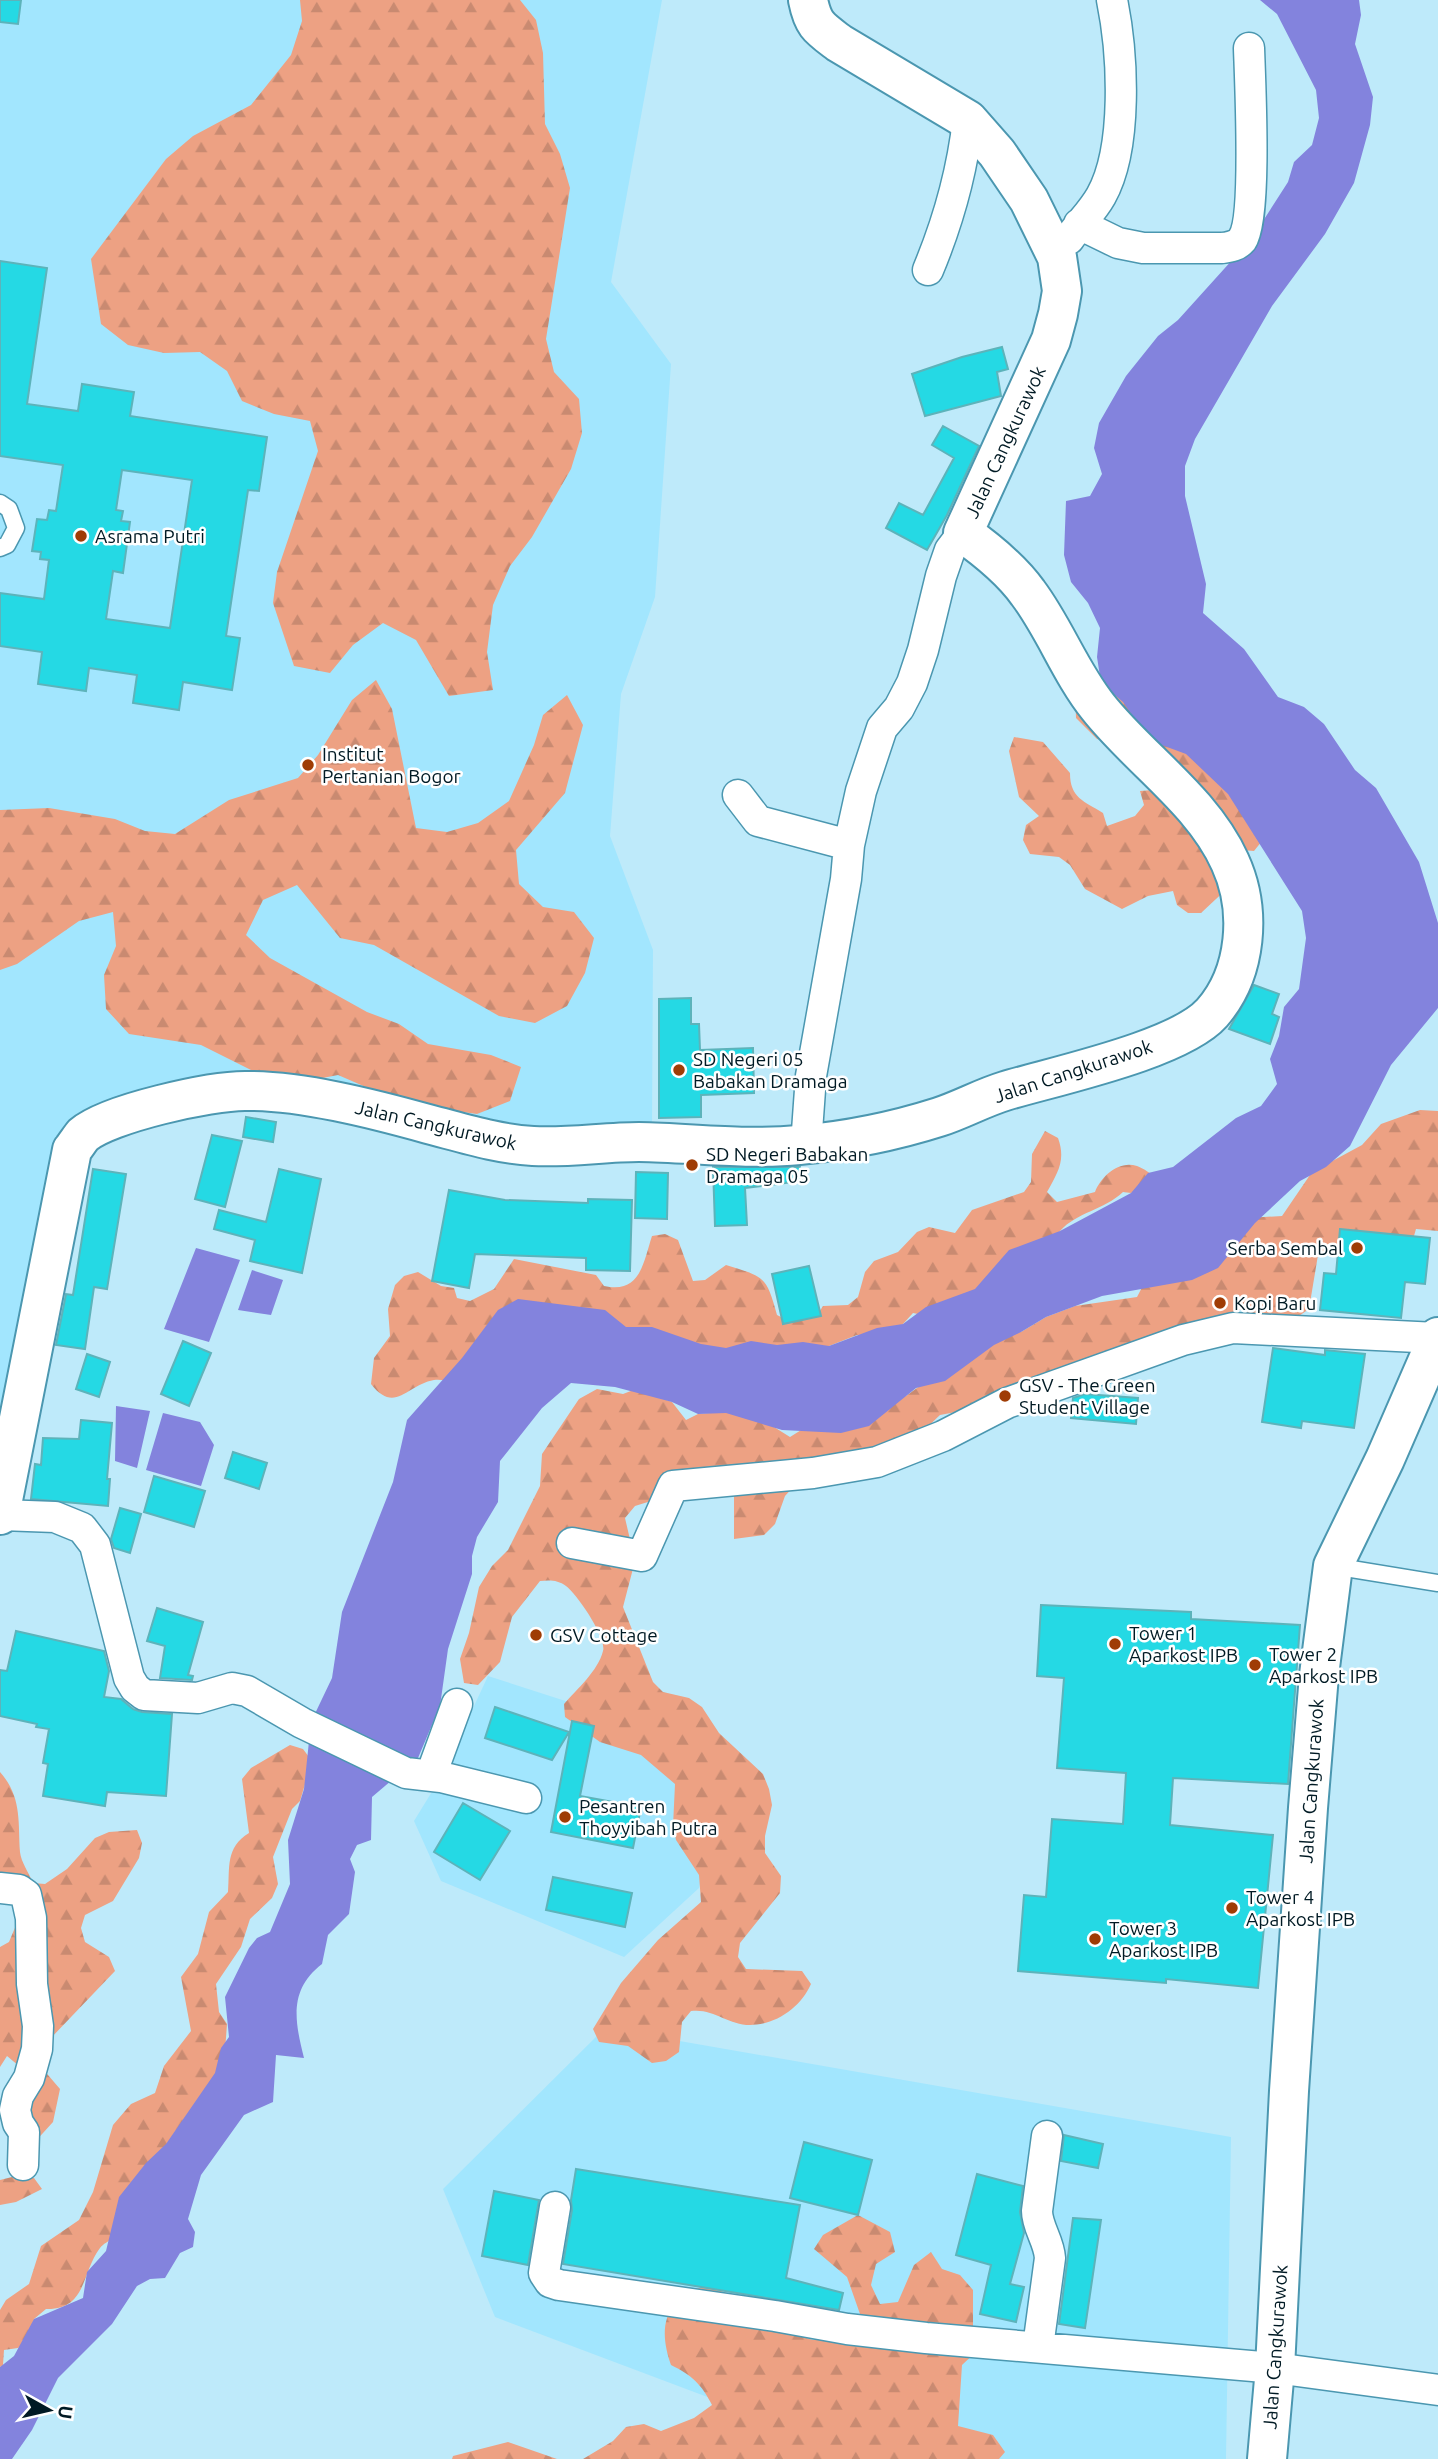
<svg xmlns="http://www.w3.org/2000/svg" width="1438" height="2459" font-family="Ubuntu,sans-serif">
<defs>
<pattern id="forest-firs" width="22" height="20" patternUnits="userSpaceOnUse" patternTransform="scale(1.75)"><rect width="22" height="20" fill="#eda183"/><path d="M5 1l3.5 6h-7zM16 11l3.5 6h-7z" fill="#c98a71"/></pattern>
</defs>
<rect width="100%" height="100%" fill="#beeafa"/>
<path fill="#a2e6fe" d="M0 0H662L611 282 671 364 655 597 621 694 610 836 653 950 652 1128 535 1133 278 1064 125 1101 58 1154 0 1473Z
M488 1676 609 1715 715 1813 699 1888 624 1957 441 1881 414 1821 441 1777Z
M605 2028 1231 2137 1226 2459H872L495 2317 443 2189Z"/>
<path fill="url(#forest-firs)" d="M300 0H520L536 20 543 53 545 124 560 154 570 188 546 339 554 372 579 399 582 433 571 469 532 537 510 566 493 605 487 652 493 690 449 696 416 640 383 623 353 645 330 673 294 666 273 603 277 572 318 451 310 421 274 414 242 401 227 371 200 352 164 353 128 345 101 324 91 259 166 159 193 136 251 105 291 55 302 21Z
M1097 675 1112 677 1182 728 1262 841 1254 851 1241 850 1231 885 1201 913H1188L1177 905 1173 891 1148 896 1122 909 1085 889 1070 865 1059 857 1030 854 1023 840 1026 825 1039 816 1019 797 1009 751 1014 737 1043 742 1070 773C1070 798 1084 801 1103 813L1107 826 1135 816 1144 805 1140 791 1180 788 1122 746 1097 739 1076 718 1075 689Z
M376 680 392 709 416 828 447 832 478 823 509 801 534 745 543 715 567 695 583 725 565 793 516 850 519 884 543 907 574 912 594 938 585 973 567 1006 535 1023 499 1016 374 945 340 938 297 885 263 900 246 935 270 958 367 1012 399 1024 428 1044 491 1055 521 1067 510 1101 477 1114 405 1104 338 1075 302 1082 265 1077 201 1045 129 1034 106 1009 104 975 116 946 113 912 79 921 17 964 0 970V810L49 808 115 819 145 831 175 834 229 800 298 778 318 755 352 700Z
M1420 1110 1438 1111V1231L1416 1229 1407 1260 1334 1250 1318 1255 1309 1309 1296 1318 1266 1327 1242 1309 971 1413 956 1412 940 1415 896 1457 796 1484 785 1496 775 1524 764 1535 734 1539V1495L651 1501 635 1506 625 1518 635 1561 623 1607 653 1682 663 1692 689 1698 702 1707 719 1733 763 1774 769 1789 772 1805 765 1836V1853L781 1876 780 1893 740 1943 738 1957 746 1969 802 1971 811 1984C801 2007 776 2025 750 2025 728 2025 713 2008 691 2011L682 2022 679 2052 666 2061 652 2063 628 2046 599 2042 593 2029 621 1983 658 1940 701 1902 699 1875 676 1840 673 1826 675 1784 641 1755 600 1742 565 1717 564 1704C577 1689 598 1671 603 1651 607 1638 577 1594 566 1586 558 1580 550 1580 540 1581L512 1617 500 1662 478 1685 464 1683 460 1659 469 1633 479 1587 492 1566 508 1550 540 1486 542 1454 579 1399 597 1389 623 1394 636 1389 672 1402 686 1420 698 1414 747 1410 790 1437 814 1422 906 1396 995 1331 1021 1332 1046 1317 1075 1306 1137 1297 1149 1274 1246 1218 1282 1216 1312 1172 1362 1145 1381 1124Z
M1045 1131 1058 1138C1066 1160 1058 1172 1047 1192L1057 1202 1095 1192C1101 1177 1118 1160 1137 1166 1143 1168 1151 1174 1157 1178L1131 1193 1123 1192C1104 1210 1077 1212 1060 1231L984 1294 928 1316 913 1313 903 1324 886 1334 857 1335 829 1346 463 1383C454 1382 443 1379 434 1380 408 1384 395 1415 371 1384L374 1358 390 1336 388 1309 395 1285 404 1276 418 1272 441 1286 454 1288 457 1298 470 1301 494 1289 514 1259 596 1275 604 1286C640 1294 643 1264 652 1236L665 1234 678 1240 693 1281 705 1280 726 1265C764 1277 766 1275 777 1315L789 1321 816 1317 823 1306 848 1305 858 1297 865 1272 874 1261 898 1252 917 1232 929 1227 955 1233 972 1210 1024 1192 1031 1182 1032 1154Z
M290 1745 303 1749 312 1761 300 1801 292 1809 273 1857 278 1884 272 1898 250 1919 241 1947 216 1984 219 2012 227 2024 223 2078 113 2238C109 2241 103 2244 100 2248 81 2273 87 2310 46 2309L34 2319 30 2339 18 2348 4 2350 3 2365 0 2367V2310L6 2300 29 2284 41 2246 79 2220 93 2192 113 2125 131 2104 155 2093 164 2066 191 2031 181 1977 198 1954 209 1912 228 1892C230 1867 225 1848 249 1833L242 1779 251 1768Z
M0 1772C22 1797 18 1821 20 1852 21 1862 29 1873 33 1883L45 1884 67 1869 95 1838 109 1832 137 1830 142 1843 139 1858 113 1901 85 1915 81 1928 85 1942 109 1957 115 1971 50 2039 42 2068 60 2089 53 2122 33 2144 19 2066 7 2056 0 2067V1947L9 1942 19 1918 11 1903 0 1894Z
M20 2175 34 2178 42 2189 16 2202 0 2205V2180Z
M858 2215 890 2232 895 2252 876 2264 871 2285 880 2304 898 2302 914 2265 931 2252 942 2269 960 2275 973 2290V2332L978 2350 962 2365 958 2426 993 2435 1005 2452 999 2459H583L613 2441 626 2427 644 2424 661 2431 694 2418 712 2405C702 2385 692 2375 671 2365 664 2345 660 2321 675 2304 682 2296 691 2288 703 2288 721 2287 762 2307 777 2318 787 2324 798 2335 809 2339 828 2345 846 2325 860 2314L847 2277 814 2249 823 2235Z
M508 2442 557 2459H452L453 2456Z"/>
<path fill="#8383dd" d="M1260 0H1359L1361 15 1355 44 1373 97 1370 125 1354 183 1325 234 1272 306 1195 439 1185 466V496L1206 584 1203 613 1244 649 1278 697 1304 707 1324 724 1355 770 1376 788 1419 862 1438 923V1008L1391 1065 1350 1146 1326 1167 1300 1181 1255 1223 1218 1268 1192 1280 1102 1296 1046 1317 1021 1332 994 1345 945 1381 916 1388 869 1426 841 1433 782 1430 726 1413 698 1414 672 1402 615 1387 571 1383 542 1408 500 1461 498 1502 477 1537 472 1556V1574L448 1649 440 1706 418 1758 372 1797 371 1840 357 1845 350 1859 355 1872 349 1914 328 1935 322 1964C288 1990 295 2022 304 2058L276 2055 273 2102 244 2115 201 2175 188 2219 195 2232 193 2247 180 2253 165 2278 150 2279 137 2286 112 2324 58 2378 32 2430 12 2459H0V2367L14 2356 34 2319 83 2298 87 2272 106 2251 119 2197 146 2163 166 2144 215 2073 221 2048 229 2037 225 1997 249 1948 257 1938 270 1932 290 1884 288 1840 304 1789 311 1722 332 1678 342 1612 393 1482 407 1420 462 1358 498 1310 518 1299 605 1310 626 1327H652L701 1344 726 1348 751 1341 777 1345 803 1342 829 1346 877 1328 903 1324 926 1307 975 1289 1009 1250 1060 1231 1131 1193 1148 1173 1173 1167 1236 1118 1261 1106 1277 1084 1270 1059 1279 1036 1284 1007 1299 989 1306 938 1302 911 1228 794 1186 754 1159 744 1139 725 1123 702 1101 683 1097 657 1100 628 1088 603 1071 582 1064 555 1066 501 1090 496 1102 474 1094 448 1099 423 1126 376 1158 336 1178 320 1252 238 1288 182 1294 162 1312 145 1319 118 1316 90 1277 14Z
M196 1248 240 1260 209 1342 164 1329Z
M252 1270 283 1280 271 1315 238 1310Z
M116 1406 150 1411 137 1468 115 1461Z
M163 1413 200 1422 214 1445 201 1486 146 1470Z"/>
<path fill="#25d9e4" stroke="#5db3ba" stroke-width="2" fill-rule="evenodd" d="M0 0H21L18 24 0 22Z
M0 261 47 268 27 404 78 411 82 384 134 392 130 416 267 437 259 491 248 490 226 636 240 638 232 690 183 682 179 710 133 703 137 675 89 668 86 691 38 684 42 652 0 646V593L44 599 49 560 40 559 41 552 32 551 37 519 47 520 49 510 56 511 63 465 0 456ZM122 470 192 480 170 628 106 619 113 571 123 573 130 522 121 521 123 511 116 510Z
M1002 347 1008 369 997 372 1001 396 925 416 912 374 962 357Z
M943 426 979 446 947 515 927 550 886 528 899 503 923 515 954 458 932 445Z
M1254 985 1279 994 1272 1014 1279 1017 1270 1044 1229 1029Z
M691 998V1024H699L700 1050 753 1048 754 1093 701 1095V1117L659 1118V999Z
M246 1117 276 1122 273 1142 243 1137Z
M212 1135 242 1141 225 1207 195 1199Z
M713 1167H800L802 1181 745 1188 747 1225 715 1226Z
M93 1169 126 1174 107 1289 94 1287 85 1349 56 1345 66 1294 73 1295Z
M279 1169 321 1179 302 1273 250 1261 255 1240 214 1229 219 1210 266 1222Z
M636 1172 668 1173 667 1219 635 1218Z
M449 1190 505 1200 588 1203V1199L632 1200 630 1271 586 1270V1258L475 1254 469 1288 432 1281Z
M1340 1229 1430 1238 1425 1284 1405 1282 1401 1318 1320 1310 1324 1273 1336 1274Z
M809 1266 821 1316 783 1324 772 1274Z
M183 1341 211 1353 189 1406 161 1394Z
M1273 1348 1325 1355V1350L1365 1354 1354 1428 1302 1421 1301 1428 1262 1422Z
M87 1354 110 1362 99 1397 76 1389Z
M1085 1394 1138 1398 1136 1424 1071 1418 1073 1398Z
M81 1420 112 1423 107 1479H110L108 1506 31 1499 35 1464 41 1465 43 1438 79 1439Z
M233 1452 267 1463 259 1489 225 1478Z
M154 1476 205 1491 194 1527 144 1512Z
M120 1508 141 1514 130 1553 114 1548 111 1539Z
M1041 1605 1191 1612V1619L1300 1625 1288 1784 1173 1778 1170 1825 1273 1835 1258 1988 1166 1979V1983L1018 1971 1024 1895 1046 1897 1052 1819 1123 1824 1126 1773 1057 1768 1064 1678 1037 1676Z
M157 1608 203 1622 188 1675 193 1676 192 1680 160 1678 165 1646 147 1641Z
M16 1631 104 1651 109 1671 104 1697 121 1699 133 1709 142 1712 172 1714 166 1796 107 1792 105 1806 43 1796 48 1764 43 1763 49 1729 36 1727 37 1724 0 1716V1670L7 1671Z
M495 1707 569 1732 552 1760 485 1738Z
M572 1721 594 1726 580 1796 641 1807 633 1848 551 1832Z
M463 1803 510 1831 480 1880 434 1852Z
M553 1877 632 1893 625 1927 546 1910Z
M1064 2135 1103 2144 1098 2168 1061 2161Z
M804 2142 872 2160 858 2215 790 2198Z
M576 2169 800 2205 786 2278 843 2293 839 2310 563 2264 572 2210 571 2200Z
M977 2174 1023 2186 1020 2212 1024 2233 1010 2284 1024 2287 1016 2322 980 2314 991 2265 956 2255Z
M494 2191 539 2200 528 2265 482 2256Z
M1073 2218 1101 2220 1085 2328 1059 2324Z"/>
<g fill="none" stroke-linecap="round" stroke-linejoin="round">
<g stroke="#4b97b0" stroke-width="19">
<path id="service" d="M0 503 9 509 16 528 7 545 0 548
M1333 1566 1438 1583"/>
</g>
<g stroke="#4b97b0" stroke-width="33">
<path id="minor" d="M1079 224 1118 243 1143 248H1222C1230 247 1237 246 1242 240 1257 219 1250 80 1249 48
M1069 239C1078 225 1092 212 1101 196 1128 148 1123 54 1112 0
M928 270C948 222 962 173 968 120
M738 795 758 821 849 845
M806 1145 811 1076 846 879 849 845 861 791 882 728 899 708 912 683 923 650 941 576 950 550 963 533
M1 1515 55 1517 82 1528 95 1545 129 1678 135 1688 144 1695 198 1698 232 1688 247 1691 302 1723 406 1773 441 1777 526 1798
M572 1543 642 1556 673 1486 813 1473 877 1462 943 1436 1007 1403 1183 1340 1233 1328 1437 1338
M431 1775 457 1704
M0 1888 19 1890 26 1895 31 1918 32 1984 38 2026 37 2049 29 2078 18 2096 15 2110 18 2123 24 2132 23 2165
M555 2207 544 2273 550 2282 559 2285 775 2316 847 2329 926 2338 1275 2368 1438 2390
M1038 2347 1050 2258C1049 2241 1037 2227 1037 2211L1047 2136"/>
</g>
<g stroke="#4b97b0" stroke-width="42">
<path id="tertiary" d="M0 1515 72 1150C73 1149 82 1136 83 1135 109 1113 210 1091 245 1091 300 1090 374 1109 428 1124 463 1133 497 1144 533 1146 568 1148 604 1142 639 1142 693 1143 746 1150 799 1145 845 1141 895 1131 939 1117 961 1110 982 1098 1005 1091 1055 1076 1179 1050 1212 1013 1247 973 1252 910 1230 862 1202 800 1139 759 1098 707 1070 672 1055 629 1028 593 1011 569 987 550 963 533L1051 340 1058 314 1062 291 1057 257 1029 200 997 153 968 120 839 43C819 28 813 25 808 0
M1267 2459 1275 2368 1289 2091 1308 1808 1319 1675 1333 1566 1385 1459 1438 1337"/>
</g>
<use href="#service" stroke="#fff" stroke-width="16"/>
<use href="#minor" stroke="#fff" stroke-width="30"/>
<use href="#tertiary" stroke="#fff" stroke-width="38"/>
</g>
<g fill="#9f3c05" stroke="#fff" stroke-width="2.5">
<circle cx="81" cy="536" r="7"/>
<circle cx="308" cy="765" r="7"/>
<circle cx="679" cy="1070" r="7"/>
<circle cx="692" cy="1165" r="7"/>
<circle cx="1357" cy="1248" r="7"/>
<circle cx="1220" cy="1303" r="7"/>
<circle cx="1005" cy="1396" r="7"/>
<circle cx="536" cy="1635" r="7"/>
<circle cx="1115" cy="1644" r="7"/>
<circle cx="1255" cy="1665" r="7"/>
<circle cx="565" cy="1817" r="7"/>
<circle cx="1232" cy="1908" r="7"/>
<circle cx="1095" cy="1939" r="7"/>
</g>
<g text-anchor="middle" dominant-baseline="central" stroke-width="5" stroke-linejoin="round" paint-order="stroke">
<g font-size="19" fill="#001a24" stroke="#fff">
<text transform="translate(1005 442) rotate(-65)">Jalan Cangkurawok</text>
<text transform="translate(1073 1071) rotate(-18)">Jalan Cangkurawok</text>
<text transform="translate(436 1125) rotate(13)">Jalan Cangkurawok</text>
<text transform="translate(1311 1781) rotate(-86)">Jalan Cangkurawok</text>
<text transform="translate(1275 2347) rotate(-86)">Jalan Cangkurawok</text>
</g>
<g font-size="19" fill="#001a24" stroke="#fff" text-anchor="start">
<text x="95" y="536">Asrama Putri</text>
<text x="322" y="754">Institut<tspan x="322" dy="22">Pertanian Bogor</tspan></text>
<text x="693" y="1059">SD Negeri 05<tspan x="693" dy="22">Babakan Dramaga</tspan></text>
<text x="706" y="1154">SD Negeri Babakan<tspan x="706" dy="22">Dramaga 05</tspan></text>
<text x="1343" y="1248" text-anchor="end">Serba Sembal</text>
<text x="1234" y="1303">Kopi Baru</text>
<text x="1019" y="1385">GSV - The Green<tspan x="1019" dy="22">Student Village</tspan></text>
<text x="1129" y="1633">Tower 1<tspan x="1129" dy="22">Aparkost IPB</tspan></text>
<text x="550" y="1635">GSV Cottage</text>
<text x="1269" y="1654">Tower 2<tspan x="1269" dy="22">Aparkost IPB</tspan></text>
<text x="579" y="1806">Pesantren<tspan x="579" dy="22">Thoyyibah Putra</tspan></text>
<text x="1246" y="1897">Tower 4<tspan x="1246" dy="22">Aparkost IPB</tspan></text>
<text x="1109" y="1928">Tower 3<tspan x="1109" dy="22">Aparkost IPB</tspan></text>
</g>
</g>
<g transform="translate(49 2410) rotate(98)" stroke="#ffffff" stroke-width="5" paint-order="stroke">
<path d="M0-5L12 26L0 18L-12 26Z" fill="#001a24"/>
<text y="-10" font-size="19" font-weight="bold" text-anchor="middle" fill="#001a24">U</text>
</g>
</svg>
